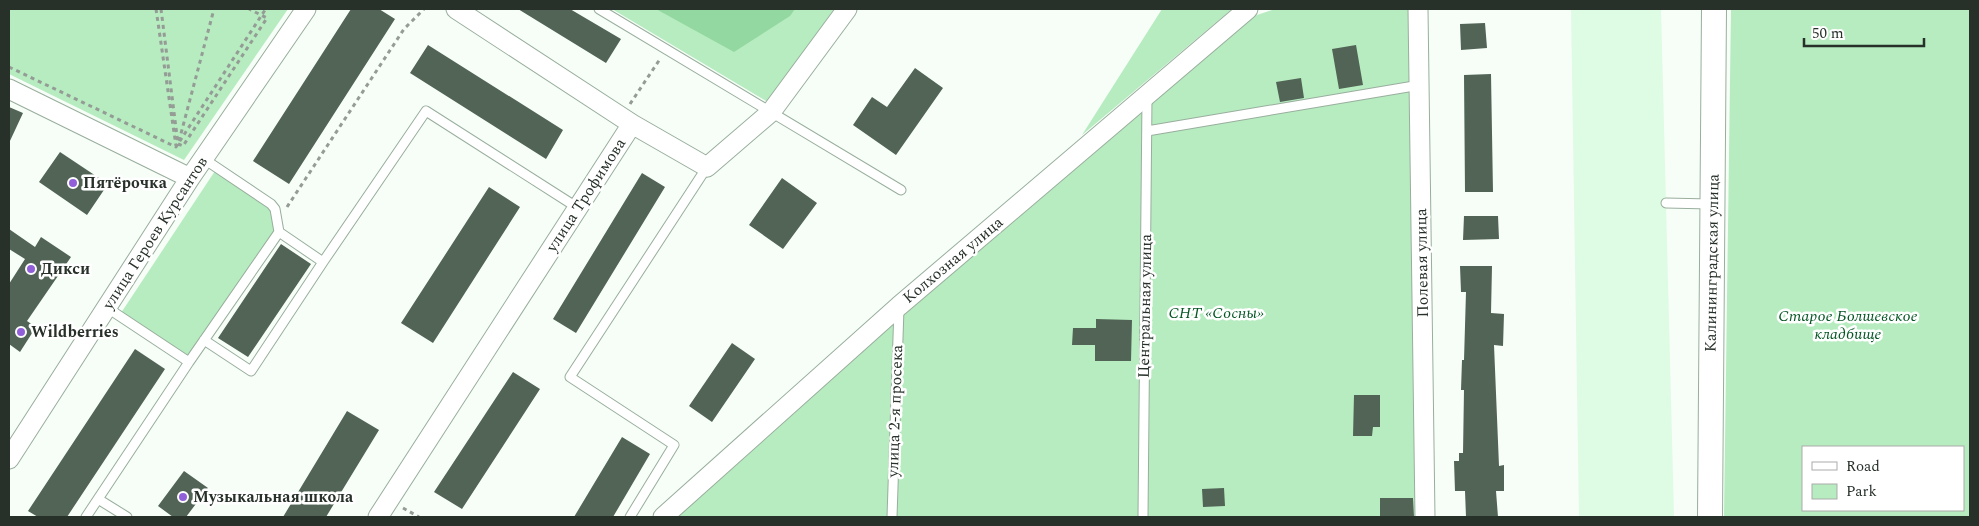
<svg xmlns="http://www.w3.org/2000/svg" width="1979" height="526" font-family="Spectral,serif">
<rect width="100%" height="100%" fill="#f6fef7"/>
<path fill="#defbe3" d="M1571 9H1661L1674 517H1579Z"/>
<path fill="#b6ecc0" fill-rule="evenodd" d="M9 9H288L184 160 9 74Z
M612 9H834L771 104Z
M1162 9H1232L1082 135Z
M1275 9H1412L1419 517H672L901 316 1254 16Z
M1731 9H1970V517H1724ZM1963 447V510H1803V447Z
M215 171 269 207 273 211 276 231 188 357 121 313Z"/>
<path fill="#93d8a1" d="M656 9H795L790 16 734 52Z"/>
<path fill="#516455" d="M351 9H379L395 19 289 184 253 161Z
M518 9H570L621 39 606 63Z
M1485 23 1487 48 1461 50 1460 24Z
M428 45 563 130 546 159 410 73Z
M1356 45 1363 85 1339 89 1332 49Z
M915 68 943 88 896 155 853 125 872 97 887 107Z
M1491 74 1493 192H1465L1464 75Z
M1301 78 1304 98 1280 102 1276 82Z
M9 107 23 113 9 143Z
M60 152 108 184 87 215 39 182Z
M642 173 665 187 576 333 553 319Z
M782 178 817 203 783 249 749 225Z
M489 187 520 207 433 343 401 323Z
M1464 216H1498L1499 239 1463 240Z
M9 229 35 247 41 237 71 257 27 321 36 327 20 352 9 344V284L25 259 9 249Z
M281 244 311 264 248 357 218 338Z
M1460 266H1492L1491 313 1504 314 1503 346 1494 345 1499 466 1504 465V491H1496L1498 517H1466L1465 491H1455L1454 461H1459V453H1463L1464 390H1461L1462 360H1464L1466 292H1461Z
M1096 319 1132 320 1131 361H1095V345H1072L1073 328H1096Z
M732 343 755 359 712 422 689 406Z
M135 349 165 369 67 517H38L28 511Z
M513 372 540 389 462 509 434 492Z
M1354 395H1380V427H1373L1372 436H1353Z
M347 411 379 430 326 517H283Z
M622 437 650 454 613 517H574Z
M184 471 208 488 186 517H173L158 506Z
M1224 488 1225 506 1203 507 1202 489Z
M1380 498H1413L1414 517H1380Z"/>
<g fill="none" stroke-linecap="round" stroke-linejoin="round">
<g stroke="#99ae9d" stroke-width="11">
<path id="service" d="M599 9 901 190
M1147 131 1420 85
M204 159 271 204 275 209 279 232
M1666 203 1710 204
M323 262 426 111 578 208
M189 362 279 232 323 262 251 371 204 340
M98 499 127 517
M86 517 189 362 106 307
M630 517 674 445 570 377 707 167
M892 517 899 308
M1143 517 1147 98"/>
</g>
<g stroke="#99ae9d" stroke-width="21">
<path id="minor" d="M456 9 632 124
M1418 9 1425 517
M9 89 190 178
M9 459 190 178 306 9
M378 517 632 124 707 167 771 112 847 9
M663 517 899 306 1248 9"/>
</g>
<g stroke="#99ae9d" stroke-width="26">
<path id="tertiary" d="M1710 517 1714 9"/>
</g>
<path stroke="#949c95" stroke-width="3" stroke-dasharray="4 4" stroke-linecap="butt" d="M156 9 176 146
M161 9 178 144 183 146 267 18 249 9
M9 67 176 147 265 10 262 9
M630 104 660 59
M179 141 214 9
M287 207 404 29 424 9
M403 508 419 517"/>
<use href="#service" stroke="#fff" stroke-width="9"/>
<use href="#minor" stroke="#fff" stroke-width="19"/>
<use href="#tertiary" stroke="#fff" stroke-width="24"/>
</g>
<g fill="#9160d9" stroke="#fff" stroke-width="2">
<circle cx="73" cy="183" r="5"/>
<circle cx="31" cy="269" r="5"/>
<circle cx="21" cy="332" r="5"/>
<circle cx="183" cy="497" r="5"/>
</g>
<g text-anchor="middle" dominant-baseline="central" stroke-width="5" stroke-linejoin="round" paint-order="stroke">
<g font-size="16" font-weight="bold" fill="#273029" stroke="#fff" text-anchor="start">
<text x="83" y="183">Пятёрочка</text>
<text x="41" y="269">Дикси</text>
<text x="31" y="332">Wildberries</text>
<text x="193" y="497">Музыкальная школа</text>
</g>
<g font-size="16" fill="#273029" stroke="#fff">
<text transform="translate(586 195) rotate(-57)">улица Трофимова</text>
<text transform="translate(155 233) rotate(-57)">улица Героев Курсантов</text>
<text transform="translate(953 260) rotate(-40)">Колхозная улица</text>
<text transform="translate(1422 263) rotate(-91)">Полевая улица</text>
<text transform="translate(1712 263) rotate(-89)">Калининградская улица</text>
<text transform="translate(1145 306) rotate(-89)">Центральная улица</text>
<text transform="translate(895 411) rotate(-88)">улица 2-я просека</text>
</g>
<g font-size="16" font-style="italic" fill="#065625" stroke="#fff">
<text x="1216" y="313">СНТ «Сосны»</text>
<text x="1848" y="316">Старое Болшевское<tspan x="1848" dy="18">кладбище</tspan></text>
</g>
</g>
<rect width="1979" height="526" fill="none" stroke="#273029" stroke-width="20"/>
<rect x="1802" y="446" width="162" height="65" fill="#ffffff" stroke="#a9aca9"/>
<rect x="1812" y="462" width="25" height="8" fill="#ffffff" stroke="#a9aca9"/>
<text x="1846" y="471" font-size="15" fill="#273029">Road</text>
<rect x="1812" y="484" width="25" height="15" fill="#b6ecc0" stroke="#a9aca9"/>
<text x="1846" y="496" font-size="15" fill="#273029">Park</text>
<path d="M1804 38v8h120v-8" fill="none" stroke="#273029" stroke-width="2.5"/>
<text x="1812" y="38" font-size="15" fill="#273029" stroke="#ffffff" stroke-width="4" paint-order="stroke">50 m</text>
</svg>
